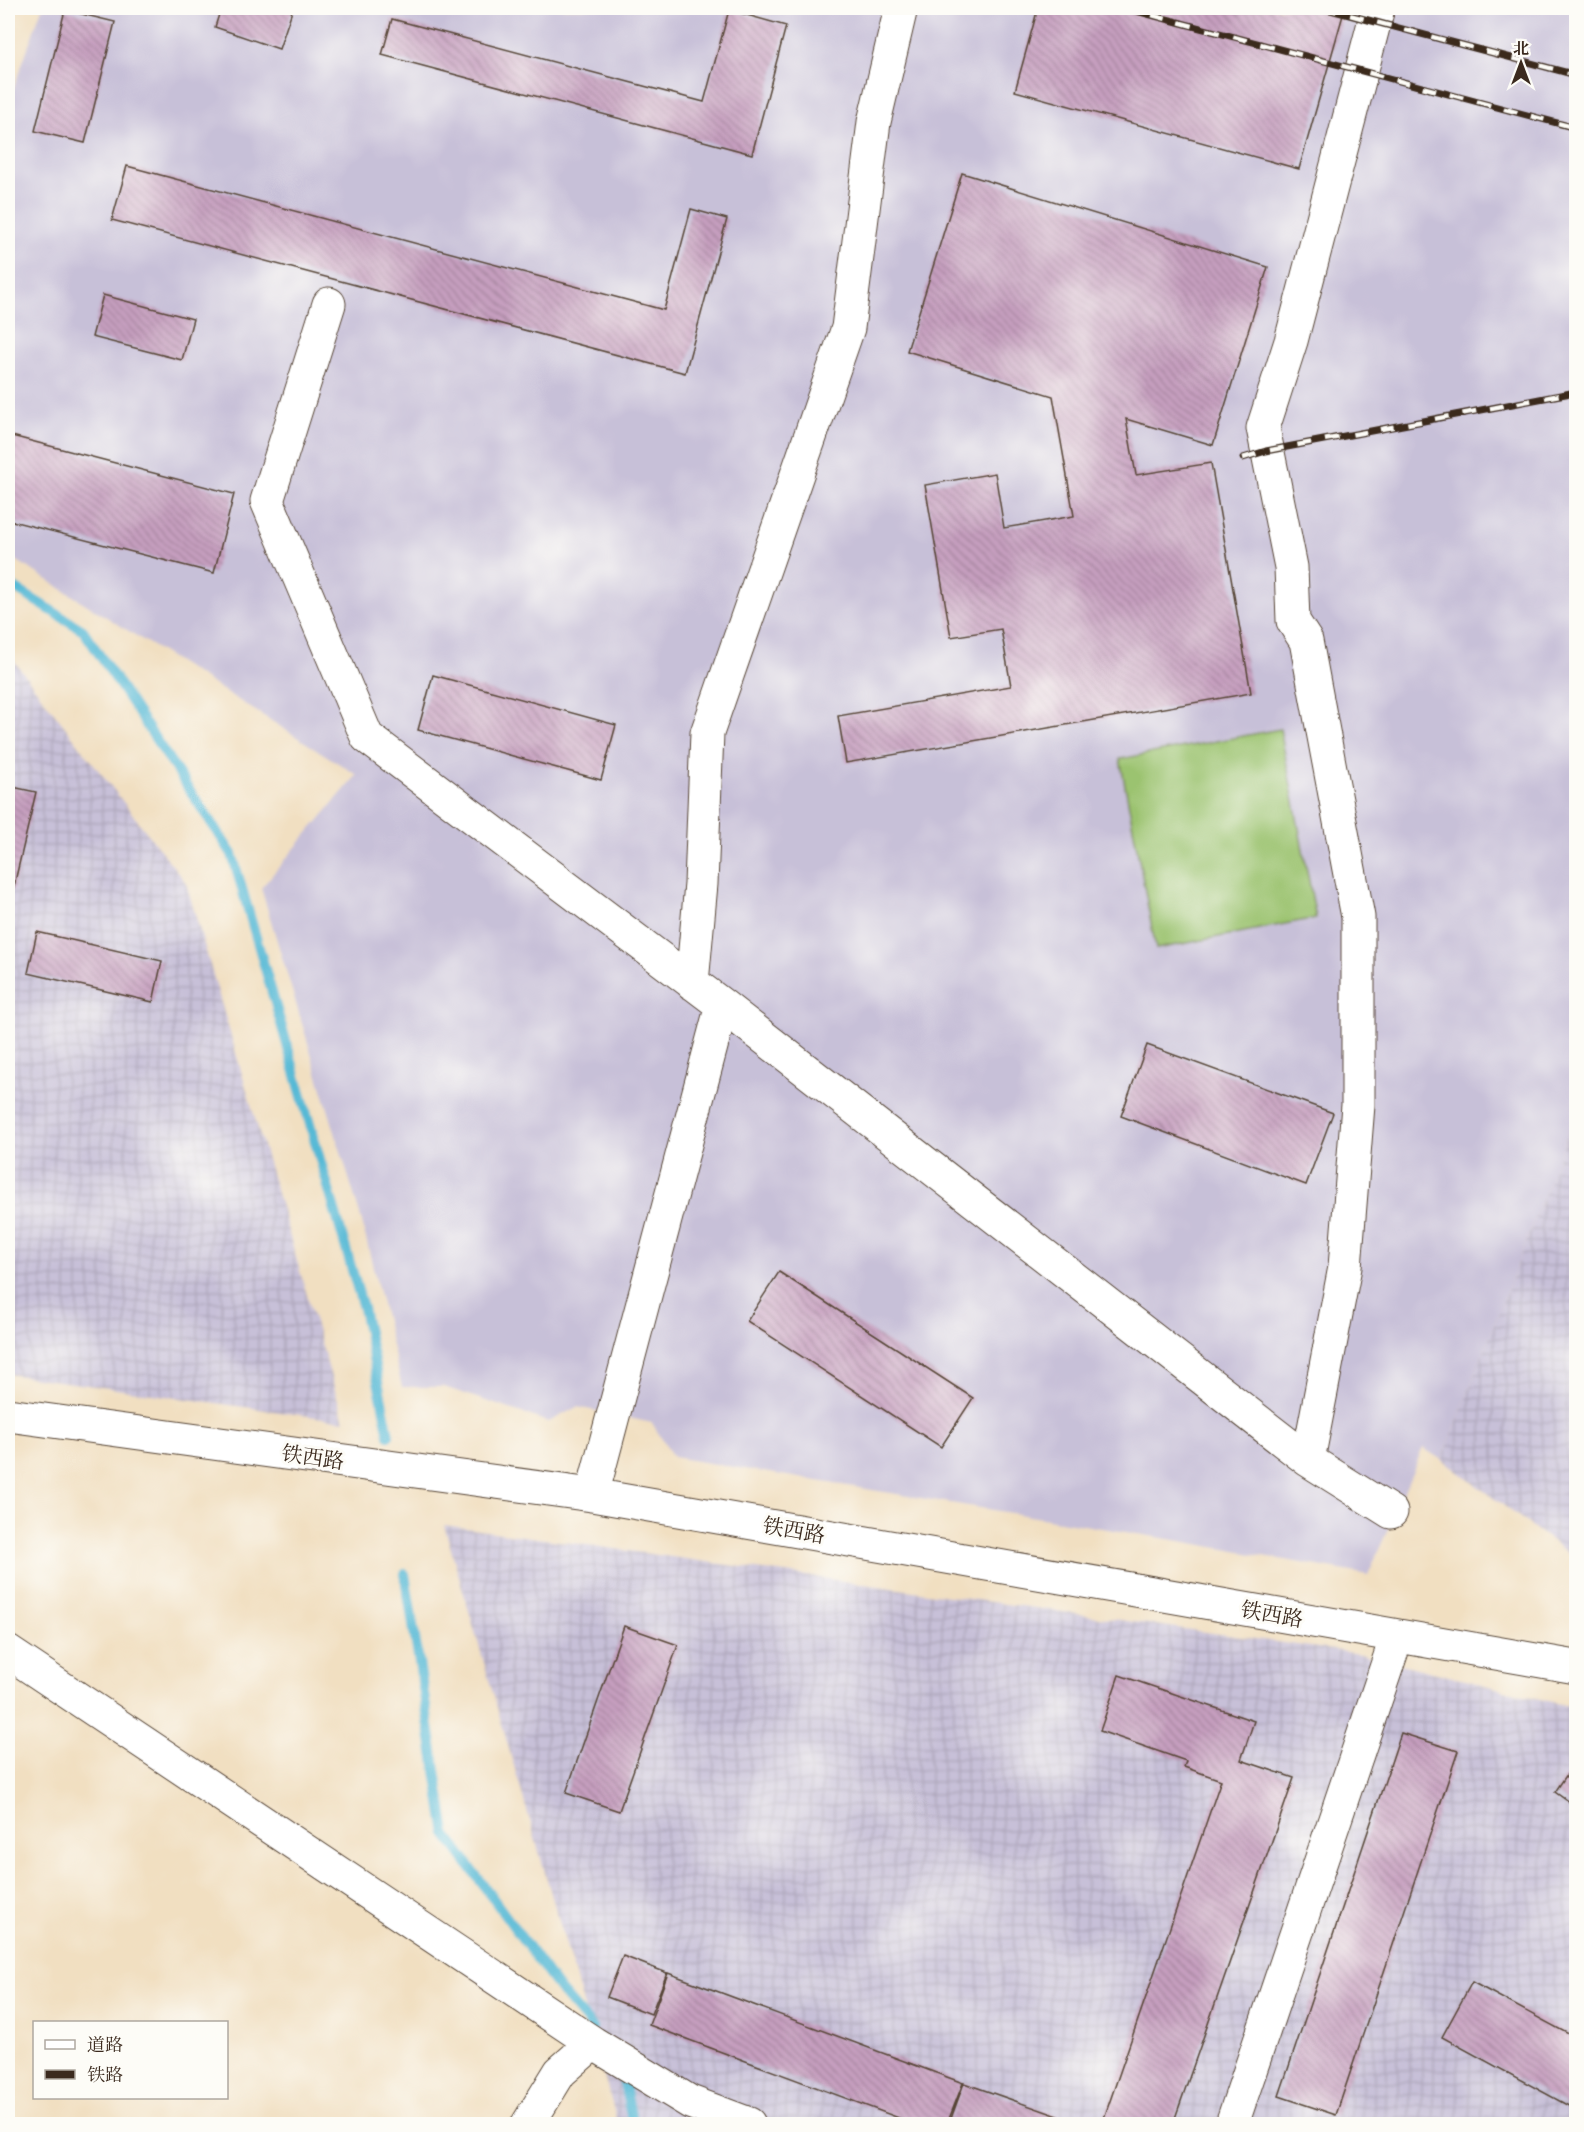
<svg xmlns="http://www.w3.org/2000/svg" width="1584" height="2132" font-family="'Libre Caslon Text','Noto Serif SC',serif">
<defs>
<pattern id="industrial-grid" width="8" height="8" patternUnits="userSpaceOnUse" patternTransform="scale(1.5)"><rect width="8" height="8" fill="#c7c0d8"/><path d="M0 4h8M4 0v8" fill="none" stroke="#aca5b9"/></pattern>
<pattern id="building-back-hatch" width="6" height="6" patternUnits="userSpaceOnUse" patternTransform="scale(1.5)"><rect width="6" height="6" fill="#c69fbf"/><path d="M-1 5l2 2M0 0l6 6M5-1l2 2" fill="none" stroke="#a2829b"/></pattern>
</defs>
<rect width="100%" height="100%" fill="#fdfcf7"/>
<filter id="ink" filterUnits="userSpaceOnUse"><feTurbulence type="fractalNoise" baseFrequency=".0167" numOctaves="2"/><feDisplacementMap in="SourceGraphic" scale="12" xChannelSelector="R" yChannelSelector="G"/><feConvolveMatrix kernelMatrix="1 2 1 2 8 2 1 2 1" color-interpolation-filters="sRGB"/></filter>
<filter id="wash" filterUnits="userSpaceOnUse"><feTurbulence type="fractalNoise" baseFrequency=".008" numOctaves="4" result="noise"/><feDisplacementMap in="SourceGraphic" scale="24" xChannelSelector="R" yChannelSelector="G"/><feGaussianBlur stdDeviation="1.35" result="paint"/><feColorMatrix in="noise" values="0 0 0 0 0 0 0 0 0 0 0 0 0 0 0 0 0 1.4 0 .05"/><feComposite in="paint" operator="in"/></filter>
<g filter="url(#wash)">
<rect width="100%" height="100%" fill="#f1dfc1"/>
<path fill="url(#industrial-grid)" d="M8 659 14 661 186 883 344 1421 8 1374Z
M1576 1112V1559L1442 1460Z
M444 1525 1361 1654 1576 1708V2124H618Z"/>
<path fill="#c7c0d8" d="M42 8H1576V1112L1442 1460 1423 1448 1368 1575 1186 1542 673 1457 652 1423 577 1407 549 1422 444 1387H402L361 1218 261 888 357 775 8 555V104Z"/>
<path fill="#9bc36f" stroke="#6b7646" stroke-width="1.5" d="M1280 729 1316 918 1156 949 1120 759Z"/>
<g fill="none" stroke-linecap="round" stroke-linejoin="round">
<path stroke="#57b9d5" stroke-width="10" d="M8 584 83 630 232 854 363 1308 389 1435
M405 1574 446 1834 559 1989 592 2027
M621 2069 633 2124"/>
</g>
<g id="blocks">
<path fill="url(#building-back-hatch)" d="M221 8H293L279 49 215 27Z
M1038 8H1345L1299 169 1015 91Z
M65 10 115 22 85 143 35 131Z
M729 10 786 26 752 154 382 55 392 19 704 102Z
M127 166 664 310 691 209 727 219 685 373 112 220Z
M962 173 1268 267 1213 445 1126 419 1136 475 1211 463 1251 693 846 763 838 716 1011 686 1001 629 951 637 925 485 995 473 1004 528 1074 516 1053 396 907 351Z
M103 295 193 319 182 360 92 337Z
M8 435 234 494 214 573 8 520Z
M433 675 616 725 601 780 418 730Z
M8 786 36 792 13 890 8 889Z
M37 932 162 961 153 1002 28 973Z
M1147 1045 1333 1113 1306 1185 1121 1116Z
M779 1272 973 1398 941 1447 747 1321Z
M624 1626 678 1645 619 1811 566 1793Z
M1119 1675 1254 1721 1241 1760 1294 1778 1173 2124H1102L1221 1780 1184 1767 1186 1761 1100 1731Z
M1401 1733 1458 1751 1336 2115 1279 2096Z
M1576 1761V1807L1555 1792Z
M623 1956 667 1973 651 2014 607 1997Z
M668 1973 963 2083 947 2124H915L649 2025Z
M1472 1982 1576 2038V2110L1442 2037Z
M964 2083 1081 2124H949Z
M1303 2119 1314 2124H1300Z"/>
</g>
</g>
<g filter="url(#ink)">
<use href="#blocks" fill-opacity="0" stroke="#564536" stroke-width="1.5"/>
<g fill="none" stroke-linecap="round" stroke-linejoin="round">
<g stroke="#564536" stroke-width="35">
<path id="minor" d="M329 304 267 501 367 737 722 1005 1308 1460 1391 1512
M692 983 701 884 707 733 848 328 874 122 901 8
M8 1415 592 1495 1576 1667
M1308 1460 1345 1267 1358 1105V917L1306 641 1293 621 1291 567 1263 428 1291 341 1378 8
M592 1495 722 1005
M8 1652 593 2043
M528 2124 560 2072 593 2043 690 2102 749 2124
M1232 2124 1397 1636"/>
</g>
<use href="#minor" stroke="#fff" stroke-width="33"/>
<g stroke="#3b2a1e" stroke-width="7">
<path id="rail" d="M1125 8 1576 128
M1323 8 1576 75
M1243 458 1266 451 1576 392"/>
</g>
<use href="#rail" stroke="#fdfcf7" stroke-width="4.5" stroke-dasharray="14" stroke-linecap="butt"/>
</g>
</g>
<g text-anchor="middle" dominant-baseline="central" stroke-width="6" stroke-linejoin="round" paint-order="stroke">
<g font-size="21" fill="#3b2a1e" stroke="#fdfcf7">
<text transform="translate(313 1457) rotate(8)">铁西路</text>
<text transform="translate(794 1530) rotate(10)">铁西路</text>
<text transform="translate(1272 1614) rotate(10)">铁西路</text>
</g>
</g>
<rect width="1584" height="2132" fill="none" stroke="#fdfcf7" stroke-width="30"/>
<rect x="33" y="2021" width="195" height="78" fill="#fdfcf7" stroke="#afa8a0" stroke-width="1.5"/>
<rect x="45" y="2040" width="30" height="9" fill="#ffffff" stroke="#afa8a0" stroke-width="1.5"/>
<text x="87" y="2051" font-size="18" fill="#3b2a1e">道路</text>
<rect x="45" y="2070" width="30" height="9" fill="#3b2a1e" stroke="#afa8a0" stroke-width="1.5"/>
<text x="87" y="2081" font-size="18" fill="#3b2a1e">铁路</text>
<g transform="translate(1521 63)" stroke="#fdfcf7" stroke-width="4.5" paint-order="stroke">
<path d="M0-4.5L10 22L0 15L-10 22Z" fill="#3b2a1e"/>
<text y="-9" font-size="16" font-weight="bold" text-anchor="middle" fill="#3b2a1e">北</text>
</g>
</svg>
